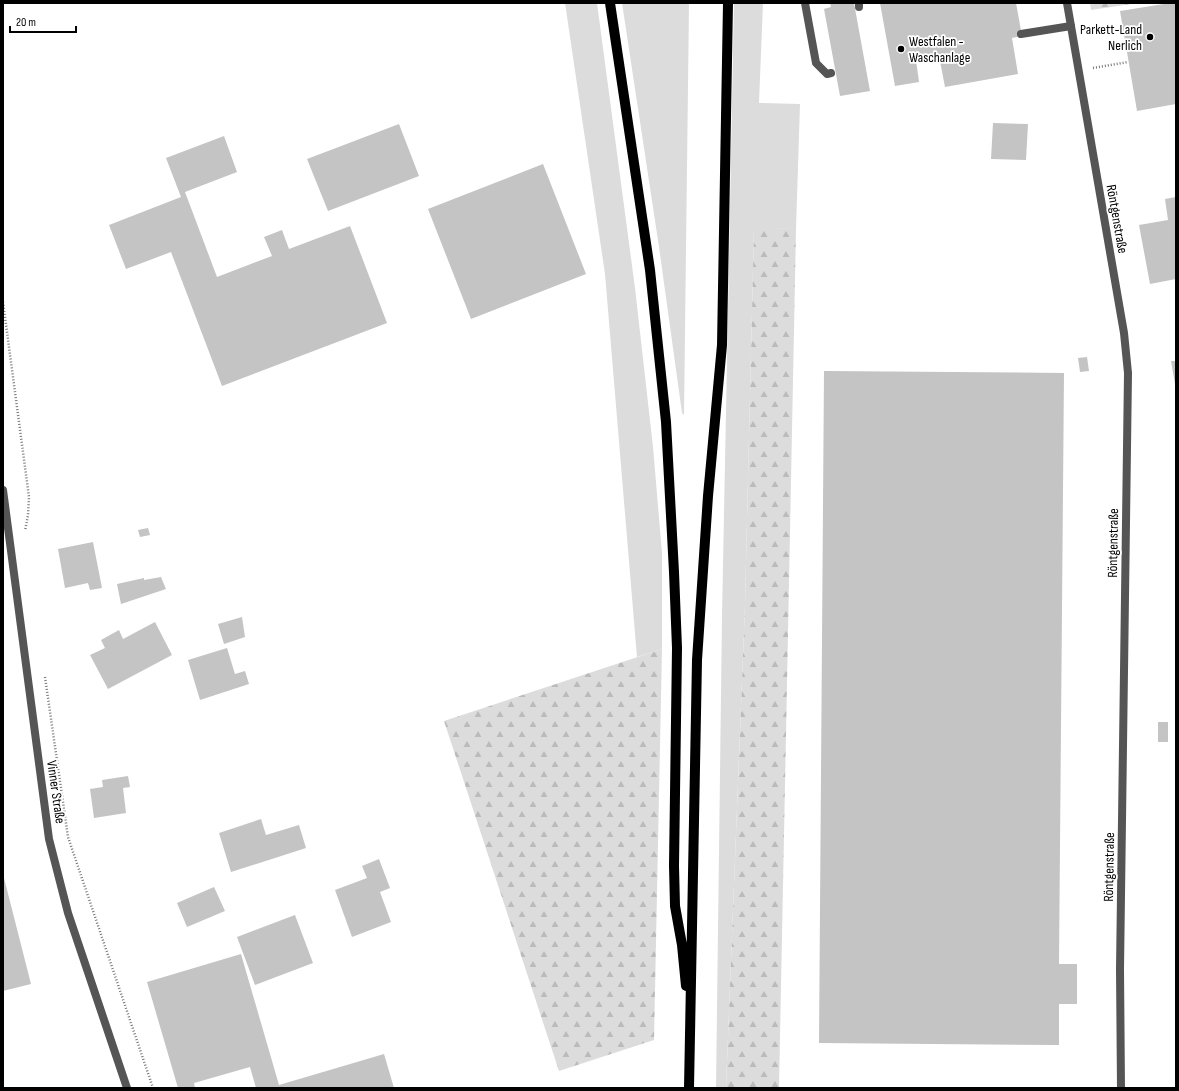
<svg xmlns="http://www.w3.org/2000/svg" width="1179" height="1091" font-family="'Sofia Sans Condensed',sans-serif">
<defs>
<pattern id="forest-firs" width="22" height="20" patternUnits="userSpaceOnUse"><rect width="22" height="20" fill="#dcdcdc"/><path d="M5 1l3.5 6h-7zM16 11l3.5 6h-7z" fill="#bbb"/></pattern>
</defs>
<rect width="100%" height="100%" fill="#fff"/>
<path fill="#dcdcdc" d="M565 3H597L635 288 653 447 662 553V649L637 657 605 274Z
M622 3H689L684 415 682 413 659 247Z
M734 3H763L759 103 800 104 796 229 754 228 745 604 726 1088H716L722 616Z"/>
<path fill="url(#forest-firs)" d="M1090 3H1138L1091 10Z
M754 227 796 229 779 1088H726L745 604Z
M662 649 654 1040 559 1071 444 721Z"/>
<path fill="#c4c4c4" d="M830 3H854L870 91 840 96 824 9 831 7Z
M880 3H1016L1022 36 1012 38 1018 74 945 87 939 56 916 60 919 82 895 86Z
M1170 3H1176V104L1137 111 1120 11Z
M993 123 1028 124 1026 160 991 159Z
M399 124 419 176 328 211 307 159Z
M224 136 237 172 185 192 217 277 272 256 264 237 282 230 289 249 350 226 387 323 222 386 171 252 126 269 109 225 181 197 166 158Z
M543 164 586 274 471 319 428 209Z
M1176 197V279L1150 284 1139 225 1168 220 1165 199Z
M1087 357 1089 371 1080 372 1078 358Z
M1171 361H1176V384H1175Z
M824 371 1064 373 1059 964H1077V1004H1059V1045L819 1043Z
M148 528 150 535 140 537 138 530Z
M93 542 102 588 90 590 88 583 65 588 58 549Z
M161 577 166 589 121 604 117 584 144 578V580Z
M242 617 245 637 224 644 218 624Z
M155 622 172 655 108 689 90 655 105 648 101 640 119 630 123 639Z
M227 648 235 674 245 671 249 684 200 700 188 660Z
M1158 722H1168V742H1158Z
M128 776 130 787 123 788 126 813 94 818 90 789 103 787 102 780Z
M261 819 266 835 299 825 306 848 231 872 219 833Z
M379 859 390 888 380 892 391 922 352 937 335 890 367 878 362 866Z
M3 874 31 984 3 991Z
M214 887 225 911 187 927 177 903Z
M295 915 313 963 255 985 237 937Z
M241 954 279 1085 384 1054 394 1088H256L250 1067 194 1083 195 1088H178L147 982Z"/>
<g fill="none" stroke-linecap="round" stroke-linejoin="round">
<path stroke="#777" stroke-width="2.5" stroke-dasharray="1 2" stroke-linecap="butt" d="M1093 68 1128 62
M3 302 29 497 28 515 25 531
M45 677 68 837 153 1088"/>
<path stroke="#555" stroke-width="8" d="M805 3 816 63 827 74 831 73
M859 3V7
M1021 34 1071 26"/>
<path stroke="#555" stroke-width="8" d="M1067 3 1124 333 1128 373 1120 969 1121 1088"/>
<path stroke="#555" stroke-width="8" d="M3 490 49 839 68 913 127 1088"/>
<path stroke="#000" stroke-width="10" d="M610 3 650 270 666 422 674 572 677 648 674 866 675 906 682 945 686 986
M689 1088 697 660 708 496 722 345 728 3"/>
</g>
<g fill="#000" stroke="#fff" stroke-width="1.5">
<circle cx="1150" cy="37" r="4"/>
<circle cx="901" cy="49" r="4"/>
</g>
<g text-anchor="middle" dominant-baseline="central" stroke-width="3.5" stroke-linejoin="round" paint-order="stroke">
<g font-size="14" fill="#000" stroke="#fff" text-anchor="end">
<text x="1142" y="29">Parkett-Land<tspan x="1142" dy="16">Nerlich</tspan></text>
<text x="909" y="41" text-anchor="start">Westfalen -<tspan x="909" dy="16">Waschanlage</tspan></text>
</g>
<g font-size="14" fill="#000" stroke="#fff">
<text transform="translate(1117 219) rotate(80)">Röntgenstraße</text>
<text transform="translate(1113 543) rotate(-89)">Röntgenstraße</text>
<text transform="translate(56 792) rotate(82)">Vinner Straße</text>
<text transform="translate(1109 867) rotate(-89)">Röntgenstraße</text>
</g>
</g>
<rect width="1179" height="1091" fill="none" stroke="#000000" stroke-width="8"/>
<path d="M10 26v6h66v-6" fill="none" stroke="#000000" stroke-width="2"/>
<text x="16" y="26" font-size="12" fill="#000000" stroke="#ffffff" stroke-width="3" paint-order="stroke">20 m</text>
</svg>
